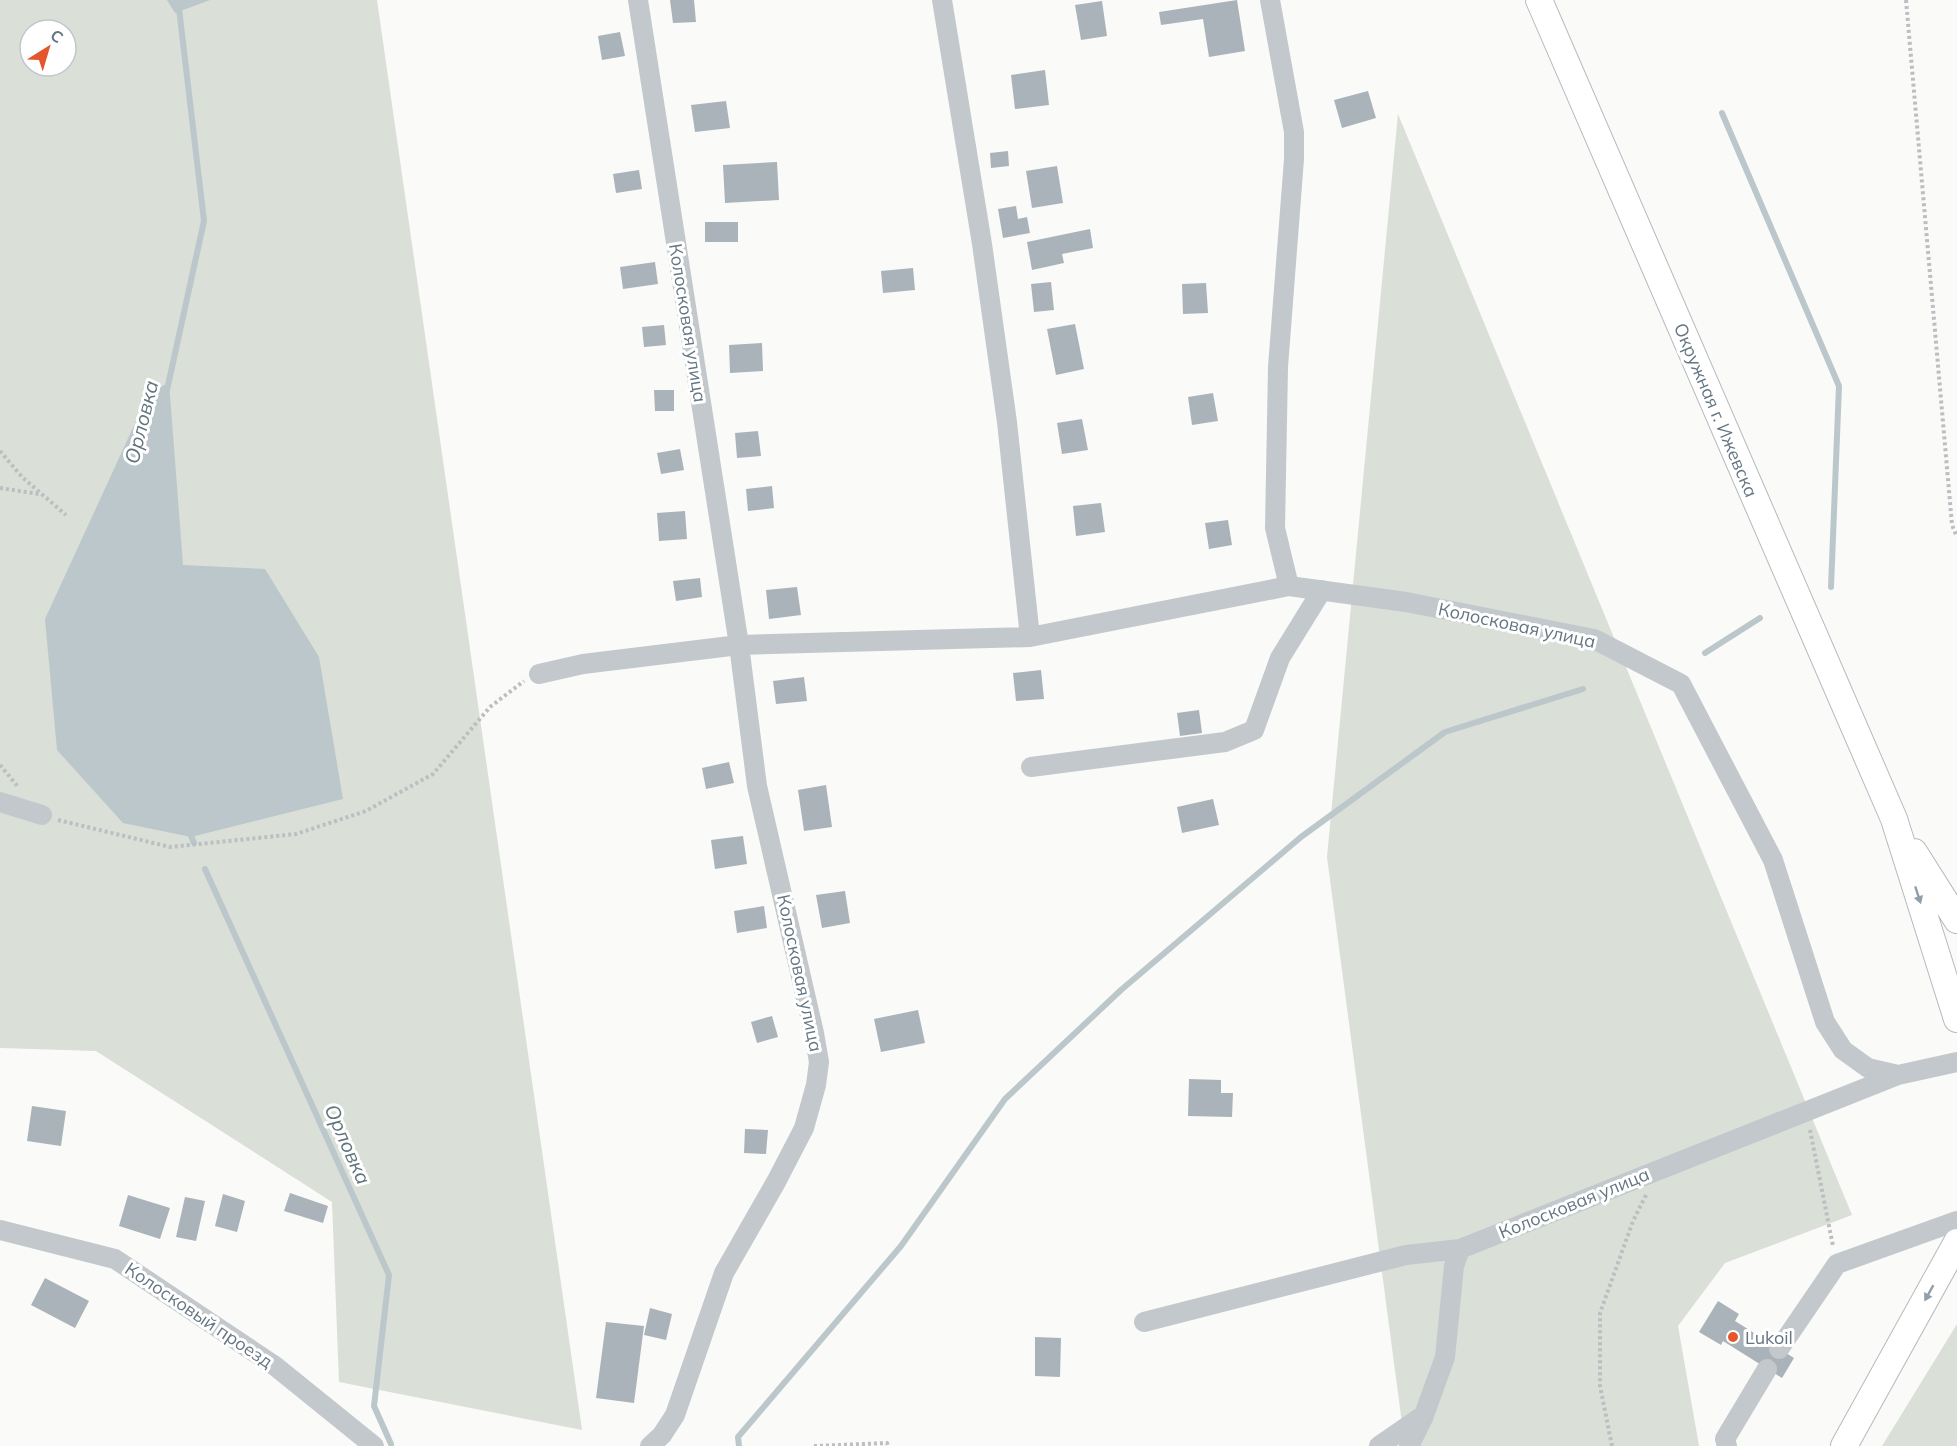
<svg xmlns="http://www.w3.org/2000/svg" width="1957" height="1446" font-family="Mulish,sans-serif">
<rect width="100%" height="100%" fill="#fafaf8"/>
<path fill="#dadfd7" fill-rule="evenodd" d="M0 0H377L582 1430 339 1382 332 1202 96 1051 0 1048ZM30 30H66V66H30Z
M1398 114 1852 1215 1725 1263 1678 1326 1699 1446H1405L1327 857Z
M1957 1324V1446H1882Z"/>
<path fill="#bbc7cb" d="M167 0H210L175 13Z
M169 382 183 565 265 569 319 657 343 799 191 837 123 823 57 750 45 619 148 395Z"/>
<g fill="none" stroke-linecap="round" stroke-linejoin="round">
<path stroke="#bbc7cb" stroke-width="6" d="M1722 113 1839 386 1831 587
M167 390 204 221 178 0
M1705 653 1760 618
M189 831 194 843
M205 869 389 1275 374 1406 391 1444
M739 1446 738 1437 901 1246 1005 1099 1121 990 1301 837 1445 732 1583 689"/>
</g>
<path fill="#aab3b9" d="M670 0H694L696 22 673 23Z
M1237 0 1245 51 1209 57 1203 19 1161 25 1159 12Z
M1102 1 1107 36 1081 40 1075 5Z
M620 32 625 56 602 60 598 36Z
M1045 70 1049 105 1015 109 1011 75Z
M1368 91 1376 118 1342 128 1334 100Z
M726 101 730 128 695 132 691 105Z
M1008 151 1009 166 991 168 990 153Z
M777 162 779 200 725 203 723 165Z
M1057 166 1063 203 1032 208 1026 171Z
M639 170 642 189 616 193 613 174Z
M1016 206 1018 219 1027 217 1030 233 1003 238 998 209Z
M705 222H738V242H705Z
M1090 229 1093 248 1062 254 1064 263 1032 270 1027 242Z
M655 262 658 284 623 289 620 267Z
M913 268 915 290 883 293 881 271Z
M1051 282 1054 310 1034 312 1031 284Z
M1206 283 1208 313 1183 314 1182 284Z
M1075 324 1084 369 1056 375 1047 329Z
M664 325 666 345 644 347 642 327Z
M762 343 763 371 730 373 729 345Z
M654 390H674V411H655Z
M1213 393 1218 421 1192 425 1188 397Z
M1082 419 1088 450 1062 454 1057 423Z
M758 431 761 456 737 458 735 433Z
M680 449 684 470 661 474 657 453Z
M772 486 774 508 748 511 746 489Z
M1101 503 1105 532 1076 536 1073 506Z
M685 511 687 539 659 541 657 513Z
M1228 520 1232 545 1209 549 1205 523Z
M700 578 702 597 676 601 673 581Z
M797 587 801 615 769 619 766 590Z
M1041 670 1044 699 1016 701 1013 673Z
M804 677 807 701 776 704 773 681Z
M1199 710 1202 733 1180 736 1177 713Z
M729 762 734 783 706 789 702 768Z
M826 785 832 827 804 831 798 790Z
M1213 799 1219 825 1182 833 1177 807Z
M743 836 747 864 715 869 711 840Z
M845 891 850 923 822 928 816 895Z
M764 906 767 928 737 933 734 911Z
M918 1010 925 1043 881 1052 874 1019Z
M772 1016 778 1037 757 1043 751 1022Z
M1189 1079 1221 1080V1093H1233L1232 1117 1188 1116Z
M32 1106 66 1111 61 1146 27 1141Z
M745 1129 768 1130 766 1154 744 1153Z
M290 1193 328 1206 323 1223 284 1211Z
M223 1194 245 1201 237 1232 215 1226Z
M128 1195 170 1208 160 1239 119 1226Z
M185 1197 205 1201 196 1241 176 1237Z
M45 1278 89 1301 75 1328 31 1305Z
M1718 1301 1739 1314 1735 1321 1794 1358 1782 1378 1723 1341 1721 1345 1699 1332Z
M650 1308 672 1314 666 1340 644 1335Z
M606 1322 644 1326 634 1403 596 1398Z
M1035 1337 1061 1338 1060 1377 1035 1376Z"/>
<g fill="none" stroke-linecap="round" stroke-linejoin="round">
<g stroke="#b5babe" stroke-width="28">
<path id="major" d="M1539 0 1894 819 1957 1019
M1914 852 1957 920
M1844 1446 1957 1242"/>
</g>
<path stroke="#bbbfc2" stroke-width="4" stroke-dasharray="3 3" stroke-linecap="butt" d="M1906 0 1952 525 1957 537
M0 451 22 477 66 515
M0 488 39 494
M0 765 19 788
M58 820 170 847 296 834 366 811 433 774 490 707 524 681
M1810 1130 1833 1246
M814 1446 887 1443 888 1446
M1612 1446 1600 1386V1313L1633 1221 1646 1195"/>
<path stroke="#c3c8cc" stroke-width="20" d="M942 0 982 244 1007 422 1030 637
M1270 0 1294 132V159L1278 367 1275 528 1289 586
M539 674 583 664 739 645 638 0
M1031 767 1225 742 1254 730 1280 658 1322 590
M0 802 42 815
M0 1230 115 1259 275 1366 374 1446
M1144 1322 1406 1255 1460 1249
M1779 1349 1837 1264 1957 1221
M650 1446 662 1435 675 1415 724 1273 776 1182 804 1128 816 1085 819 1062 814 1033 757 786 739 645 1030 637 1289 586 1406 602 1594 639 1681 684 1773 860 1825 1022 1843 1050 1868 1068 1898 1075 1957 1062
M1379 1446 1424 1415 1445 1357 1454 1266 1460 1249 1898 1075
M1409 1446 1424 1416
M1727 1446 1725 1439 1767 1369"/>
<use href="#major" stroke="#fff" stroke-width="26"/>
</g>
<defs><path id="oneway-solid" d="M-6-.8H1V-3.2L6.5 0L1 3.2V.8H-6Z" transform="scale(1.5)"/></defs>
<g fill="#939fa8">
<use href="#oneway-solid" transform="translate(1918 895) rotate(72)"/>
<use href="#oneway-solid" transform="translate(1929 1293) rotate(119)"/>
</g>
<circle fill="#e4572e" stroke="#fff" stroke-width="2" cx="1733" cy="1337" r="6"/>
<g text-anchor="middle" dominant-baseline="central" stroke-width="6" stroke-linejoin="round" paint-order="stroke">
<g font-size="18" fill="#657683" stroke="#fff">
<text transform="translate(688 323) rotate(81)">Колосковая улица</text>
<text transform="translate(1716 410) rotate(67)">Окружная г. Ижевска</text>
<text transform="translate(1517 625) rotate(12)">Колосковая улица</text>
<text transform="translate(800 973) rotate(78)">Колосковая улица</text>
<text transform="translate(1574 1203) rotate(-22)">Колосковая улица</text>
<text transform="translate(199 1315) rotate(34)">Колосковый проезд</text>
</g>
<g font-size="18" fill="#657683" stroke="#fff" text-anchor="start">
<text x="1745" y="1337">Lukoil</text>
</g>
<g font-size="20" font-style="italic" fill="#60757c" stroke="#fff">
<text transform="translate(141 422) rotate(-76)">Орловка</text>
<text transform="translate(348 1144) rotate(66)">Орловка</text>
</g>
</g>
<g transform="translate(48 48) rotate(37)"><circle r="28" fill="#ffffff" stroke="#c1c8cd" stroke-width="1.5"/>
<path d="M0-4.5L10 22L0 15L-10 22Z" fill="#e4572e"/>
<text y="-9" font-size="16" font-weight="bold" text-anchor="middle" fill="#657683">С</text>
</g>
</svg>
